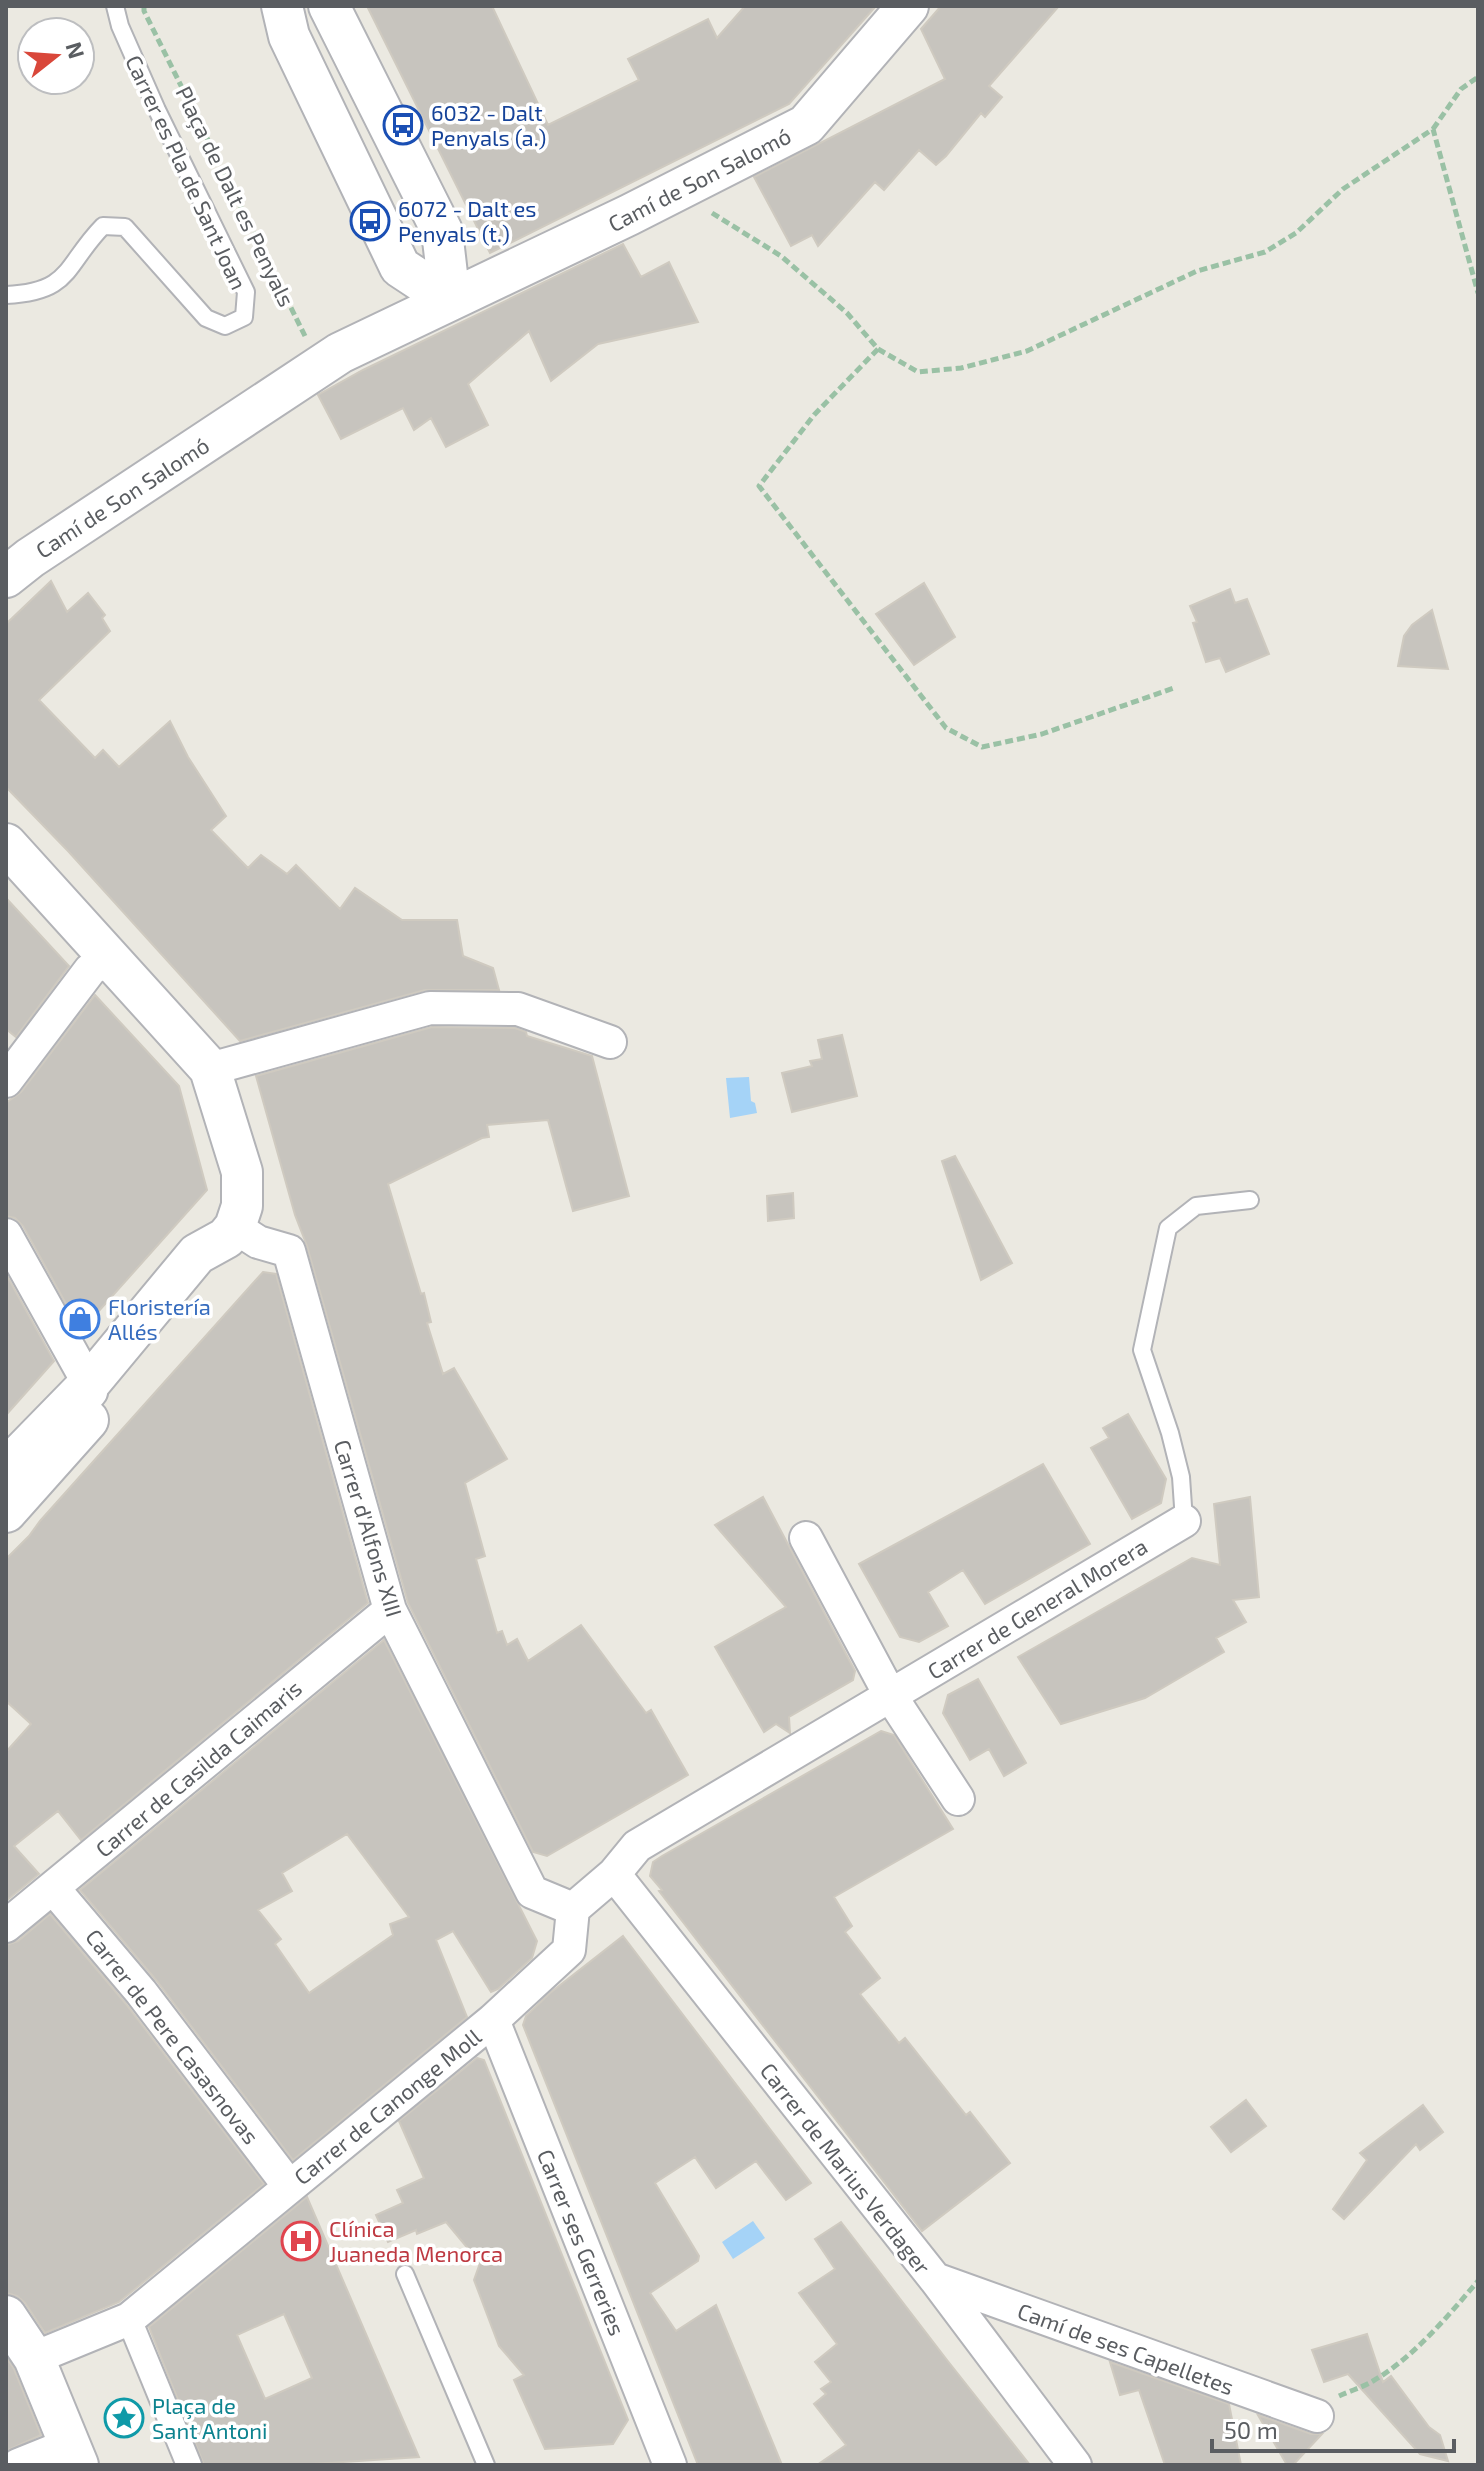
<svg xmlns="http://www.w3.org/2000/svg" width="1484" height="2471" font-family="'Exo 2',sans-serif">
<rect width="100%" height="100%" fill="#ebe9e1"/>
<path fill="#a5d3f7" d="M749 1077 751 1101 755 1103 757 1113 730 1118 726 1078Z
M753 2221 765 2238 733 2259 722 2242Z"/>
<path fill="#c7c4be" stroke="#cfcac0" stroke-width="2" fill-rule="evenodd" d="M367 6H492L548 125 639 80 628 59 708 19 717 38 745 6H876L789 104 490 253Z
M941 6H1059L989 86 1002 97 985 117 981 113 946 156 936 165 919 150 884 190 875 182 818 246 812 235 791 246 754 177 945 79 921 29Z
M623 244 641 277 669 262 698 322 598 344 551 381 529 331 468 384 488 425 446 447 431 418 414 430 403 408 341 439 318 395 363 370Z
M51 581 67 612 88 593 105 615 102 618 110 631 39 700 95 758 103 750 119 767 170 721 188 757 226 816 211 830 248 868 261 855 287 874 296 865 340 909 355 888 402 920H457L463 956 493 968 499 990H425L240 1041 68 851 6 787V624Z
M924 583 955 637 914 665 876 614Z
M1230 589 1235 603 1247 599 1269 654 1226 672 1220 658 1206 662 1193 623 1197 622 1190 606Z
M1432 610 1448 669 1398 666 1404 636 1412 625Z
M6 898 69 966 16 1037 6 1029Z
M95 995 179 1086 207 1190 81 1331 23 1226 15 1218 6 1216V1103L21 1092Z
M432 1027 515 1028 526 1032 527 1036 592 1056 629 1196 573 1211 548 1120 487 1125 489 1137 482 1138 388 1184 421 1294 424 1293 431 1322 427 1323 443 1374 454 1368 507 1459 465 1483 485 1556 476 1559 497 1633 502 1631 507 1645 517 1639 528 1661 581 1625 646 1713 651 1710 688 1775 547 1856 533 1852 408 1603 307 1246 295 1215 256 1076Z
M842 1035 857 1096 792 1112 782 1073 812 1066 810 1061 822 1059 818 1040Z
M955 1156 1012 1263 981 1280 942 1161Z
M793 1193 794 1218 768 1221 767 1196Z
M263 1272 276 1274 368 1603 81 1840 58 1811 14 1846 39 1874 6 1901V1752L31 1724 6 1701V1559L29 1536 40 1521Z
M6 1274 54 1361 6 1415Z
M1128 1414 1166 1479 1161 1503 1132 1519 1091 1448 1109 1438 1103 1428Z
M1043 1464 1090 1544 985 1604 963 1570 928 1592 948 1626 919 1642 900 1637 859 1564Z
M763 1497 855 1671 853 1680 789 1717 790 1733 776 1724 764 1732 715 1647 786 1607 715 1525Z
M1250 1497 1259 1597 1233 1600 1246 1622 1216 1638 1224 1652 1145 1698 1061 1724 1018 1657 1192 1558 1220 1565 1214 1504Z
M384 1640 537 1941 532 1958 498 1989 491 1992 453 1931 436 1940 467 2017 293 2160 156 1980 80 1890ZM347 1834 409 1917 390 1924 393 1935 309 1993 275 1944 281 1939 258 1910 292 1891 282 1873Z
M978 1679 1026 1763 1004 1776 989 1749 970 1760 943 1713 948 1695Z
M881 1731 894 1735 953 1829 834 1897 852 1926 845 1932 880 1978 860 1994 899 2043 905 2038 966 2115 970 2112 1010 2163 922 2231 659 1891 662 1890 650 1876 653 1862 662 1856Z
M50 1914 126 2004 264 2184 119 2302 45 2333 25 2303 17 2296 6 2293V1945L18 1941Z
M623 1936 811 2183 786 2200 756 2161 716 2188 695 2157 655 2183 699 2256 698 2261 650 2293 676 2331 716 2305 782 2465H698L523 2025 526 2016 550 1993Z
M477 2058 484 2060 628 2420 613 2444 545 2449 514 2380 524 2375 499 2346 474 2280 480 2263 446 2222 417 2234 416 2230 388 2242 376 2215 403 2203 397 2190 424 2178 399 2121Z
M1246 2100 1266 2126 1231 2152 1211 2127Z
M1423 2105 1443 2132 1420 2150 1416 2144 1344 2219 1333 2209 1367 2160 1360 2153Z
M307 2197 419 2457 297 2465H204L149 2327ZM284 2314 312 2378 265 2399 237 2335Z
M841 2222 947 2360 1030 2465H817L846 2445 814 2404 826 2394 821 2389 831 2382 815 2362 837 2344 799 2293 835 2269 815 2239Z
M1367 2334 1383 2382 1391 2376 1429 2427 1440 2435 1448 2461 1420 2454 1348 2374 1324 2382 1312 2350Z
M6 2357 14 2369 41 2435 6 2451Z
M1110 2362 1229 2404 1241 2465H1165L1139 2390 1120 2395Z
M1258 2415 1311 2434H1322L1293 2465H1287Z"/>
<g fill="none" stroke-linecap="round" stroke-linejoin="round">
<g stroke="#b2b3b7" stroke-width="20">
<path id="service" d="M6 295C72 292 64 266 103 226L125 227 206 318 225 326 244 317 246 292 157 110 120 26 115 6
M1184 1521 1181 1477 1170 1433 1142 1350 1168 1228 1196 1206 1250 1200
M405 2274 486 2465"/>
</g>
<g stroke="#b2b3b7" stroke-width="28">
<path id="pedestrian" d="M129 2319 189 2465"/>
</g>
<g stroke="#b2b3b7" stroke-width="36">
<path id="minor" d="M210 1069 430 1008 518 1009 610 1042
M6 1081 90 970 108 957
M235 1227 258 1242 289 1251 390 1610 532 1892 573 1909
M6 1235 89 1384 91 1392 84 1400
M806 1538 890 1695 958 1799
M614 1874 935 2279 1075 2465
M53 1888 141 1992 289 2186
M6 1926 390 1610
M493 2020 670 2465
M935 2279 1317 2416
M34 2358 129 2319 493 2020 569 1950 573 1909 614 1874 637 1846 1184 1521
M18 2465 70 2444"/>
</g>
<g stroke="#b2b3b7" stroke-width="44">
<path id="tertiary" d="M282 6 289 36 400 267 450 300
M329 6 442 231 450 300
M6 577 30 558 340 353 629 215 806 125 908 6
M6 844 210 1069 242 1172V1206L235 1227 226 1238 197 1254 89 1384 6 1469
M6 1512 88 1420
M6 2316 34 2358 78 2465"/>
</g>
<path stroke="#9ac1a5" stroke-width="5" stroke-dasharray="8 4" stroke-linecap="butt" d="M144 6V11L305 336
M1433 129 1461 89 1478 77
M712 213 781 256 847 313 878 349 918 372 961 368 1027 351 1197 271 1265 252 1296 233 1343 189 1433 129 1478 293
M878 349 814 415 759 486 946 728 982 747 1042 734 1174 688
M1339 2396C1350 2391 1363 2387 1373 2381 1414 2357 1447 2317 1478 2281"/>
<use href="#service" stroke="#fff" stroke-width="16"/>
<use href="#pedestrian" stroke="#fff" stroke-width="24"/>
<use href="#minor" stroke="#fff" stroke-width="32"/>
<use href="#tertiary" stroke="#fff" stroke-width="40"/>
</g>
<defs>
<g id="bus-ring" transform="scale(2)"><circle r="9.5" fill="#fff" stroke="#1a4fb4" stroke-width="1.5"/><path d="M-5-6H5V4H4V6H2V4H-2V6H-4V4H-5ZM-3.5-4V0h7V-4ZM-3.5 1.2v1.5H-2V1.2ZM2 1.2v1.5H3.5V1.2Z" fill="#1a4fb4"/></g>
<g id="shop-ring" transform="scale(2)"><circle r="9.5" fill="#fff" stroke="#3f7fe0" stroke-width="1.5"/><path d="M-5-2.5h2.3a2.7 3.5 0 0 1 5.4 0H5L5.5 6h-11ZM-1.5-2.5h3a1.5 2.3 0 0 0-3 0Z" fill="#3f7fe0"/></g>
<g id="hospital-ring" transform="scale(2)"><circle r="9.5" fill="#fff" stroke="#e0444e" stroke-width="1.5"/><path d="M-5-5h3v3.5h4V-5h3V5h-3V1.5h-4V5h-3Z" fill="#e0444e"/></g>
<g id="sight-ring" transform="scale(2)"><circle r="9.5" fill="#fff" stroke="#0f9aa8" stroke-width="1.5"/><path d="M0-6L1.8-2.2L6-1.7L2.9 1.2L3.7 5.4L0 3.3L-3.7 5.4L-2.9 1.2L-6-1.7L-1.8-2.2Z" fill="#0f9aa8"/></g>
</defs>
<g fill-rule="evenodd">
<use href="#bus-ring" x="403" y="125"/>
<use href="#bus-ring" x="370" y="221"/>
<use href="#shop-ring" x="80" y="1319"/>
<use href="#hospital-ring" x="301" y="2241"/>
<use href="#sight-ring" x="124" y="2418"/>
</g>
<g text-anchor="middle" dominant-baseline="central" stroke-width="7" stroke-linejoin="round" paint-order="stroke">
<g font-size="22" fill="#164399" stroke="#fff" text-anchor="start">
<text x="431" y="112">6032 - Dalt<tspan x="431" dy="25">Penyals (a.)</tspan></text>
<text x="398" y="208">6072 - Dalt es<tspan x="398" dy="25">Penyals (t.)</tspan></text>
</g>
<g font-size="22" fill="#5a5d61" stroke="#fff">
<text transform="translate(187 172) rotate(65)">Carrer es Pla de Sant Joan</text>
<text transform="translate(699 179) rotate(-27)">Camí de Son Salomó</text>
<text transform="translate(236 196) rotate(64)">Plaça de Dalt es Penyals</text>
<text transform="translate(122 497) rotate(-33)">Camí de Son Salomó</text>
<text transform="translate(369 1528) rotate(73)">Carrer d'Alfons XIII</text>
<text transform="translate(1037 1608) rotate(-31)">Carrer de General Morera</text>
<text transform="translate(198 1768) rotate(-40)">Carrer de Casilda Caimaris</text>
<text transform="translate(173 2036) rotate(52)">Carrer de Pere Casasnovas</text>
<text transform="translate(387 2106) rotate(-39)">Carrer de Canonge Moll</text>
<text transform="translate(846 2168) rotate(52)">Carrer de Marius Verdager</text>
<text transform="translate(582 2242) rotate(68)">Carrer ses Gerreries</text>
<text transform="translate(1126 2348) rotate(20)">Camí de ses Capelletes</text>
</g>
<g font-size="22" fill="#366cbe" stroke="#fff" text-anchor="start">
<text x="108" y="1306">Floristería<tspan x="108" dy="25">Allés</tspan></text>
</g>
<g font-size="22" fill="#be3a42" stroke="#fff" text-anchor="start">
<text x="329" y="2228">Clínica<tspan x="329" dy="25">Juaneda Menorca</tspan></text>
</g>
<g font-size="22" fill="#0d838f" stroke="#fff" text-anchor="start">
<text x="152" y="2405">Plaça de<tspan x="152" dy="25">Sant Antoni</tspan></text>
</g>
</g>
<rect width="1484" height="2471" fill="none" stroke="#5a5d61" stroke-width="16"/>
<g transform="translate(56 56) rotate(73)"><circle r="38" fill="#ffffff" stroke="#bdbec0" stroke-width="2"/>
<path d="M0-6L14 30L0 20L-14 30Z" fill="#d9473a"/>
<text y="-12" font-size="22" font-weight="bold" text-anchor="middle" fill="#5a5d61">N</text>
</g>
<path d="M1212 2439v12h242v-12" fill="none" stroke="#5a5d61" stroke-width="4"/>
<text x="1224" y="2439" font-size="24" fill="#5a5d61" stroke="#ffffff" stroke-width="6" paint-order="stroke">50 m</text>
</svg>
